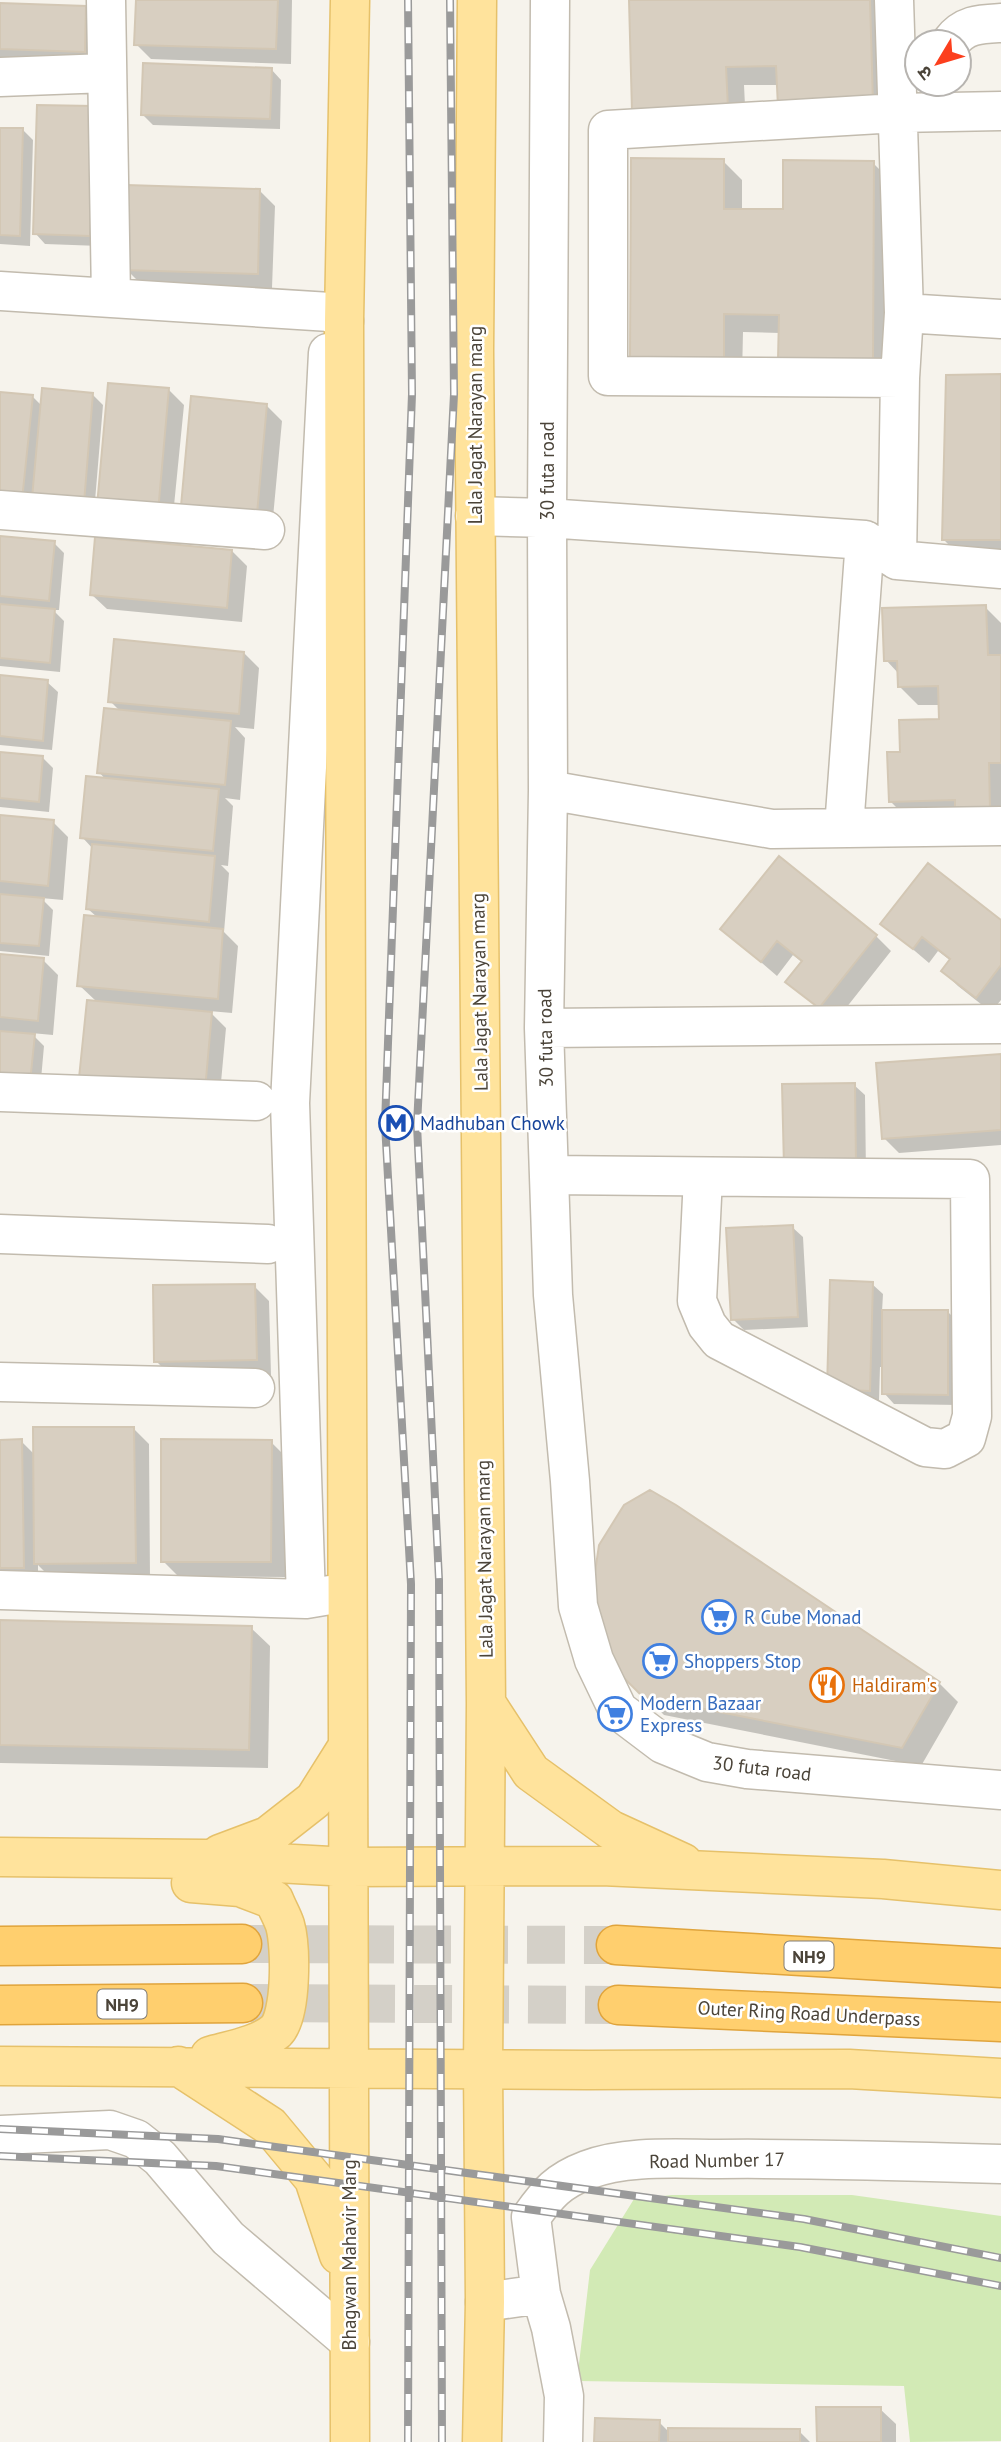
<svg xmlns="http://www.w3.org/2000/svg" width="1001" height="2442" font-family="'PT Sans','Noto Sans Devanagari',sans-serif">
<rect width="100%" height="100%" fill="#f6f3ec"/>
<path fill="#d2eab5" d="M672 2195H852L1001 2216V2441L910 2442 904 2386 577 2381 590 2270 634 2199Z"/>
<path fill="#0003" d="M137 0H292L291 64 151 59 136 44Z
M631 0H887L891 123 779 85H744L746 126Z
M0 5 86 8 96 19 95 62 0 59Z
M271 69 281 80 280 129 153 125 143 115Z
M93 108 100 246 45 244 35 233Z
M0 129 23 130 33 140 30 246 0 244Z
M723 161 742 180V211H785L873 163 892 182 891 379 780 333 743 332 742 377 650 376Z
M260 191 275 206 272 288 141 284 126 269Z
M1001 376V558L963 559 944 540Z
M169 390 184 405 172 526 114 520Z
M0 393 32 396 42 406 93 395 103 405 94 513 0 511Z
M267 406 282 421 271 539 197 532Z
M0 538 54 543 64 553 59 610H53L64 621 60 672 0 666Z
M232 551 247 566 242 622 107 609 91 594Z
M985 607 1001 623V828L909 820 890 801 902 754 941 721 940 705H918L899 686V674L886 660Z
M244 653 259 668 254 729 235 727 245 738 240 800 225 798 233 806 228 866 221 865 229 873 224 932 238 946 232 1013 209 1011 226 1028 219 1104 97 1002 79 985 98 918 88 909 94 850 82 837 106 780 99 772 121 712 110 701Z
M0 677 47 682 58 692 52 750 0 745Z
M0 754 43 758 53 768 49 812 0 807Z
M0 817 53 822 68 837 63 900 41 898 53 910 49 956 0 951Z
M780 858 876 936 891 951 835 1022 788 982 803 963 793 955 777 976 723 929Z
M1001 922V1000L991 1012 958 986 943 971 951 961 938 951 929 963 882 923Z
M0 956 43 960 58 975 53 1035 31 1033 44 1046 39 1102 0 1098Z
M1001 1056V1145L899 1153 884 1138Z
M854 1085 865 1095 866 1175 784 1086Z
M792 1227 803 1237 808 1327 744 1330 733 1319Z
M872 1284 883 1294 882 1312H948L958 1322V1405L894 1404 884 1393V1367H880L879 1400 839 1399Z
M254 1286 269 1301 271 1375 171 1376 156 1361Z
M134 1429 149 1444 150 1577 51 1578 38 1565V1582L0 1583V1441H21L35 1455Z
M271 1442 286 1457V1577L178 1576 163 1561Z
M0 1622 251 1628 270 1646 268 1768 0 1763Z
M620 1671 939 1683 958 1702 921 1766 664 1715Z
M880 2409 896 2424V2442H818Z
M659 2422 670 2433 799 2431 810 2442H596Z"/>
<path fill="#d8cfc1" stroke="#d3c7b4" stroke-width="2" d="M136 0H278L276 49 134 45Z
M629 0H870L873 104 778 107 776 66 726 67 728 108 632 111Z
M0 3 86 6 85 52 0 49Z
M143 63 272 68 270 119 141 115Z
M37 105 93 106 90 236 33 234Z
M0 128H23L20 236 0 235Z
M631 158 724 159V209H783V160L874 161 873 361 778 360 779 315 724 314V359L630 357Z
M126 185 260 189 258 274 124 270Z
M1001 374V540H942L946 375Z
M108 383 169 388 158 512 97 506Z
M42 388 93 393 84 503 32 498Z
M0 392 33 395 22 500 0 498Z
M191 396 267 404 256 525 180 517Z
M0 536 55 541 49 601 0 596Z
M95 537 232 550 227 608 90 595Z
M0 604 55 609 50 663 0 658Z
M986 605 988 655H1001V763H989L990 809 955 810V800L889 802 887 752H900L899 720 939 719 938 686 898 687 897 661H884L882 608Z
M114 639 244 652 239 714 108 702Z
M0 675 48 680 43 741 0 736Z
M104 708 231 721 225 785 97 773Z
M0 752 43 756 39 802 0 798Z
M86 776 219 789 213 851 80 838Z
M0 815 54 820 48 886 0 881Z
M92 844 215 856 209 922 86 909Z
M779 856 877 935 819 1008 785 982 802 961 777 941 761 962 720 929Z
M928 863 1001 920V965L976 998 941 971 950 959 922 937 913 949 880 924Z
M0 894 44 898 39 946 0 943Z
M84 915 223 929 218 999 77 986Z
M0 954 44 958 38 1021 0 1017Z
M87 1000 212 1012 205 1090 79 1078Z
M0 1031 35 1034 29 1092 0 1089Z
M1001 1054V1130L882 1139 876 1063Z
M855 1083 856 1166 784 1167 782 1084Z
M793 1225 798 1317 731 1320 726 1228Z
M830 1280 873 1282 870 1391 827 1389Z
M255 1284 257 1360 154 1362 153 1285Z
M882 1310H948V1395L882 1394Z
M33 1427H134L136 1563 34 1564Z
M22 1439 24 1568H0V1440Z
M161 1439 272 1440 271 1562H161Z
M650 1490 676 1505 940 1682 902 1748 643 1697 618 1672 595 1606 594 1579 599 1545 624 1505Z
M0 1620 252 1626 249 1750 0 1745Z
M816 2407H881V2442H817Z
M595 2418 660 2420 659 2442H594Z
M668 2428 800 2429V2442H668Z"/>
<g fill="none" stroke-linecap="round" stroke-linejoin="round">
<path stroke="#d4d0c8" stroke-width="38" stroke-dasharray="38 19" stroke-linecap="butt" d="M242 1944 616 1945
M243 2003 618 2005"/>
<g stroke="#c2bbae" stroke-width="41">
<path id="minor" d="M106 0 111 298
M550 0 547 518 548 790 544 1028 553 1295 570 1481 578 1606 594 1660 618 1710 663 1744 707 1762 747 1769 1001 1790
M894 0 904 313 900 378 897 560
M951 42C964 24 981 24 1001 23
M0 77 107 73
M0 291 330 312 344 321
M904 313 1001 319
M900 378 608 376V130L897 113 1001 111
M0 510 265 530
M475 516 547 518 865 540 897 560 1001 569
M548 790 772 829 1001 826
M844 828 865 540
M544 1028 1001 1024
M0 1092 256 1101
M549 1175 970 1179 972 1416 966 1438 945 1449 925 1447 719 1340 707 1325 697 1301 703 1177
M0 1234 268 1244
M0 1382 255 1388
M0 1590 306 1599 330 1595
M306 1599 290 1103 328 353
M0 2135 110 2130 136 2139 160 2158 228 2238 350 2342
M541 2294 551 2328 564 2396 563 2442
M485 2302 541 2294 531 2217C548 2193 558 2181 587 2170 627 2155 676 2159 719 2159 813 2158 907 2161 1001 2164"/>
</g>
<g stroke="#e6c16a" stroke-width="41">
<path id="major" d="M350 0 344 321 350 2442
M477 0 474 350 486 1703 483 2069 485 2302 482 2442
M486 1703 531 1772 611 1830 683 1863
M220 1854 268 1836 314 1800 348 1746
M0 1857 205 1859 348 1867 602 1866 883 1879 1001 1890
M191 1883 240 1887 274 1900C277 1908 282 1916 285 1925 291 1946 292 2015 276 2031 260 2045 231 2050 210 2056
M0 2066 588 2070 849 2069 1001 2078
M178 2066 270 2126 314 2179 339 2255"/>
</g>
<g stroke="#e0a43c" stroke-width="41">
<path id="highway" d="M616 1945 1001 1968
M0 1946 242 1944
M0 2005 243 2003
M618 2005 1001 2022"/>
</g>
<use href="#minor" stroke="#fff" stroke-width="38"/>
<use href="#major" stroke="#ffe39c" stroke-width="38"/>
<use href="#highway" stroke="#ffcf6e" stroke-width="38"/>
<g stroke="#9a9a9a" stroke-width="8">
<path id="rail" d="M0 2129 218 2139 804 2219 1001 2258
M0 2156 216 2166 800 2247 1001 2286
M408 2442 411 1584 385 1124 412 394 408 0
M442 2442 439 1580 417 1125 454 394 450 0"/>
</g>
<use href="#rail" stroke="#fff" stroke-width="5" stroke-dasharray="16" stroke-linecap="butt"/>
</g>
<defs>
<g id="metro-ring" transform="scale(1.75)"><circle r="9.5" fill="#fff" stroke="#1a4fb4" stroke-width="1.5"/><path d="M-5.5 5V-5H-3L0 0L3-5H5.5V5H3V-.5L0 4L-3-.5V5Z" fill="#1a4fb4"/></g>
<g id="supermarket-ring" transform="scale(1.75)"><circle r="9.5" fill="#fff" stroke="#3f7fe0" stroke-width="1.5"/><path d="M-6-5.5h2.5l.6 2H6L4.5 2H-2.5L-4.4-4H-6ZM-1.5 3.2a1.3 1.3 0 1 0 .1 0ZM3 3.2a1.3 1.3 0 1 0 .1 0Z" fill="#3f7fe0"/></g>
<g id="restaurant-ring" transform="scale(1.75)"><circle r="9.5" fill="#fff" stroke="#e8710a" stroke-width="1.5"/><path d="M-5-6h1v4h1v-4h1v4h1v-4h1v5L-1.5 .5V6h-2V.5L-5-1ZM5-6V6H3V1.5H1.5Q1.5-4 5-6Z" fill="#e8710a"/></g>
</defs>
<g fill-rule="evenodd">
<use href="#metro-ring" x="396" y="1123"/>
<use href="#supermarket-ring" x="719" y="1617"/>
<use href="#supermarket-ring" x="660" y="1661"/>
<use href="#restaurant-ring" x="827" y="1685"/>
<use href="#supermarket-ring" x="615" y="1714"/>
</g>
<g text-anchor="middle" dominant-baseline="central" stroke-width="5" stroke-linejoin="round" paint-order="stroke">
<g fill="#fff" stroke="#817c74" stroke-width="2">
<rect x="784.5" y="1941.5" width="49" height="29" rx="5"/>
<rect x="97.5" y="1989.5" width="49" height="29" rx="5"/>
</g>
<g font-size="18" font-weight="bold" fill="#4b4439">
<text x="809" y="1956">NH9</text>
<text x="122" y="2004">NH9</text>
</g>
<g font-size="19" fill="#4b4439" stroke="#fff">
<text transform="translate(475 425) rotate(-90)">Lala Jagat Narayan marg</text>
<text transform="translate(547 471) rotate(-90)">30 futa road</text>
<text transform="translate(479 992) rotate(-91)">Lala Jagat Narayan marg</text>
<text transform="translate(545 1038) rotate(-91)">30 futa road</text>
<text transform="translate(484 1559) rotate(-91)">Lala Jagat Narayan marg</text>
<text transform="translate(762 1768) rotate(7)">30 futa road</text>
<text transform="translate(809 2013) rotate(3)">Outer Ring Road Underpass</text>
<text transform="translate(717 2160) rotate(-1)">Road Number 17</text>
<text transform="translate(349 2255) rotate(-90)">Bhagwan Mahavir Marg</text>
</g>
<g font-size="19" fill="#164399" stroke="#fff" text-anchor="start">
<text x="420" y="1123">Madhuban Chowk</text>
</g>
<g font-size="19" fill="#366cbe" stroke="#fff" text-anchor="start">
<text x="744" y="1617">R Cube Monad</text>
<text x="684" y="1661">Shoppers Stop</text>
<text x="640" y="1703">Modern Bazaar<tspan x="640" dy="22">Express</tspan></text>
</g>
<g font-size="19" fill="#c56008" stroke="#fff" text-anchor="start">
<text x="852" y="1685">Haldiram's</text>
</g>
</g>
<g transform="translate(938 63) rotate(232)"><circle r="33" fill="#ffffff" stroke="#b7b4b0" stroke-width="2"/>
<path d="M0-5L12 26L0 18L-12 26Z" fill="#fc3f1d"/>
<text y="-10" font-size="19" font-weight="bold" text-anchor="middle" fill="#4b4439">उ</text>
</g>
</svg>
